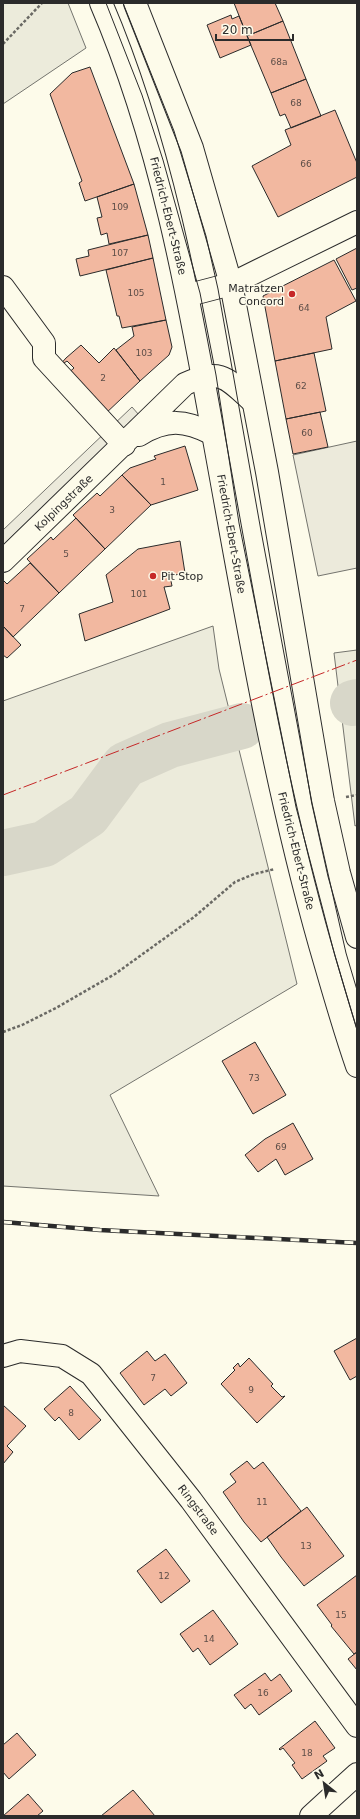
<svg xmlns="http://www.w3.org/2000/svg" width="360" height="1819" font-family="'DejaVu Sans',sans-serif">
<rect width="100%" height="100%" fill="#fdfbea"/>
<path fill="#ecebdb" stroke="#74746e" d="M3 3H68L86 48 3 104Z
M213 626 219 669 297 984 110 1095 159 1196 3 1186V701Z
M357 650V825L355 826 334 653Z"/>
<path fill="#eceadb" stroke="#74746e" d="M132 407 139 415 3 545V530Z
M357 441V568L318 576 293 455Z"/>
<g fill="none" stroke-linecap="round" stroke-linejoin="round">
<path stroke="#d8d7c9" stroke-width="46" d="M353 703 357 702
M3 853 44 844 88 815 125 765 170 745 242 726"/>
</g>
<path fill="#f2b8a0" stroke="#2b2b2b" d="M234 3H275L283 21 247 36Z
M231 15 232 19 239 16 251 45 220 58 207 25Z
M283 21 306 79 271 93 247 36Z
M90 67 134 184 85 201 79 183 82 181 50 94 72 73Z
M306 79 321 116 291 128 285 114 280 116 271 93Z
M335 110 357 163V177L278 217 252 166 291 145 285 130Z
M134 184 148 235 109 244 107 233 101 235 97 218 102 217 97 197Z
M148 235 153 258 80 276 76 259 89 256 88 250Z
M357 248V288L352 290 336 259Z
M153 258 166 320 122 328 119 316H117L106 270Z
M334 260 356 301 326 317 332 349 275 361 263 296Z
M166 320 172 347 169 355 140 381 116 350 134 336 132 327Z
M81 345 99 363 114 348 140 381 104 415 66 375 74 368 67 361 58 367 66 358Z
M314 353 326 411 286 419 275 361Z
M320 412 328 447 293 454 286 419Z
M185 446 198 490 151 505 122 475 130 468 156 459 154 456Z
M122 475 151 505 105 549 73 515 97 493 100 496Z
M76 518 105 549 59 593 27 559 51 537 53 540Z
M180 541 185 573 170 576 172 586 164 587 170 609 85 641 79 614 113 602 106 575 138 549Z
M30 563 59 593 13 637 3 626V582L4 581 7 584Z
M3 626 21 645 7 658 3 655Z
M255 1042 286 1095 253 1114 222 1061Z
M293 1123 313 1159 285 1175 276 1159 258 1172 245 1155 265 1139Z
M357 1338V1376L350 1380 334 1351Z
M147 1351 155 1361 165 1354 187 1383 171 1396 165 1389 144 1405 120 1373Z
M249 1358 273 1384 271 1386 282 1397 285 1396 257 1423 221 1384 235 1370 233 1368 238 1363 240 1367Z
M70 1386 101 1420 79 1440 59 1417 55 1421 44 1409Z
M3 1405 26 1426 7 1446 13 1452 3 1464Z
M247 1461 254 1469 263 1462 301 1511 261 1542 244 1522 223 1492 236 1482 230 1474Z
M307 1507 344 1556 304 1586 281 1557 267 1537Z
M166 1549 190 1581 161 1603 137 1571Z
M357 1575V1652L354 1654 331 1626 332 1625 317 1605Z
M213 1610 238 1644 210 1665 198 1648 193 1652 180 1634Z
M357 1652V1670L348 1659Z
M265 1673 271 1681 280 1674 292 1691 259 1715 251 1704 245 1709 234 1695Z
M315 1721 335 1748 323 1756 327 1761 302 1779 292 1765 295 1763 283 1748 280 1750 279 1749Z
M17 1733 36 1755 9 1779 3 1772V1745Z
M133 1790 155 1816H101Z
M28 1794 43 1811 37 1816H3Z"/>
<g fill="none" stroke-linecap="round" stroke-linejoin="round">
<g stroke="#2b2b2b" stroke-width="24">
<path id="minor" d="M3 287 44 343V358L124 445
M189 295 231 284 357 222
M139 435C167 418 185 420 213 434
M3 561 185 384C220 368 226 377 253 402
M3 1356 20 1351 62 1356 91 1374 191 1500 357 1726
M311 1816 357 1774"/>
</g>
<g stroke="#2b2b2b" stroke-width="24">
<path id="major" d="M101 3C160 140 188 292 214 439 245 609 273 779 320 945 332 986 343 1026 357 1066
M135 3 192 148 231 284 267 472 323 801 339 873 357 937"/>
</g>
<path stroke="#6a6964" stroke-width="2.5" stroke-dasharray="3 2" stroke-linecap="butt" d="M3 44 42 3
M346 797 357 795
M3 1032 22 1025 56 1008 115 974 194 917 235 882 254 874 275 869"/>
<use href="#minor" stroke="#fdfbea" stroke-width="22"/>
<use href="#major" stroke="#fdfbea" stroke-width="22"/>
<path stroke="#2b2b2b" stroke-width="1" d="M106 3 142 95 163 160 200 293 216 375 239 523 296 807 335 956 357 1030
M123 3 174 131 206 236 218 289 261 531 312 803 346 953 357 990"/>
<g stroke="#2b2b2b" stroke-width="4.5">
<path id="rail" d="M3 1222 100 1230 357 1243"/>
</g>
<use href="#rail" stroke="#fdfbea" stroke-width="3" stroke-dasharray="9" stroke-linecap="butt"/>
<path stroke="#c62828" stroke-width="1" stroke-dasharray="14 3 2 3" stroke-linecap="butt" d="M3 795 357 660"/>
</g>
<g fill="#c62828" stroke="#fdfbea" stroke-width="1.5">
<circle cx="292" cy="294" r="4"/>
<circle cx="153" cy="576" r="4"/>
</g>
<g text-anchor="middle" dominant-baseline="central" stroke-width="3" stroke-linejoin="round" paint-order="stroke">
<g font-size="9" fill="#5d4e48">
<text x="279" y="62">68a</text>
<text x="296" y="103">68</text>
<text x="306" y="164">66</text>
<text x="120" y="207">109</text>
<text x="120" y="253">107</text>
<text x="136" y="293">105</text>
<text x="304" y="308">64</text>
<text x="144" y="353">103</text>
<text x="103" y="378">2</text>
<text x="301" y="386">62</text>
<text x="307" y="433">60</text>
<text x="163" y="482">1</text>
<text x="112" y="510">3</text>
<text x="66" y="554">5</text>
<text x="139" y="594">101</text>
<text x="22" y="609">7</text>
<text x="254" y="1078">73</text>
<text x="281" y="1147">69</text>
<text x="153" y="1378">7</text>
<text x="251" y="1390">9</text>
<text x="71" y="1413">8</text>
<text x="262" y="1502">11</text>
<text x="306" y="1546">13</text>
<text x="164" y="1576">12</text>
<text x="341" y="1615">15</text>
<text x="209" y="1639">14</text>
<text x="263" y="1693">16</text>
<text x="307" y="1753">18</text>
</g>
<g font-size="11" fill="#2b2b2b" stroke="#fdfbea">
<text transform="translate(168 216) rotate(76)">Friedrich-Ebert-Straße</text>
<text transform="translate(64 503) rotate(-44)">Kolpingstraße</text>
<text transform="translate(231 534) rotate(80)">Friedrich-Ebert-Straße</text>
<text transform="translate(296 851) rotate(76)">Friedrich-Ebert-Straße</text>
<text transform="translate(198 1510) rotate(53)">Ringstraße</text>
</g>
<g font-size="11" fill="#2b2b2b" stroke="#fdfbea" text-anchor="end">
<text x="284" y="288">Matratzen<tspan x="284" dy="13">Concord</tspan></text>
<text x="161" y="576" text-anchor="start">Pit Stop</text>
</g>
</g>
<rect width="360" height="1819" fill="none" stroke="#2b2b2b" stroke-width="8"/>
<g transform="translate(324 1783) rotate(330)" stroke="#fdfbea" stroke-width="3" paint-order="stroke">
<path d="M0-3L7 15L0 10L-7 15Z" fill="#2b2b2b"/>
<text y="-6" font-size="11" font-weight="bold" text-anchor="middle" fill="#2b2b2b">N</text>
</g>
<path d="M216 34v6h77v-6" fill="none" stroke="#2b2b2b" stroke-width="2"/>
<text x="222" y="34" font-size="12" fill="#2b2b2b" stroke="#fdfbea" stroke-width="3" paint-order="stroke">20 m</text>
</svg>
